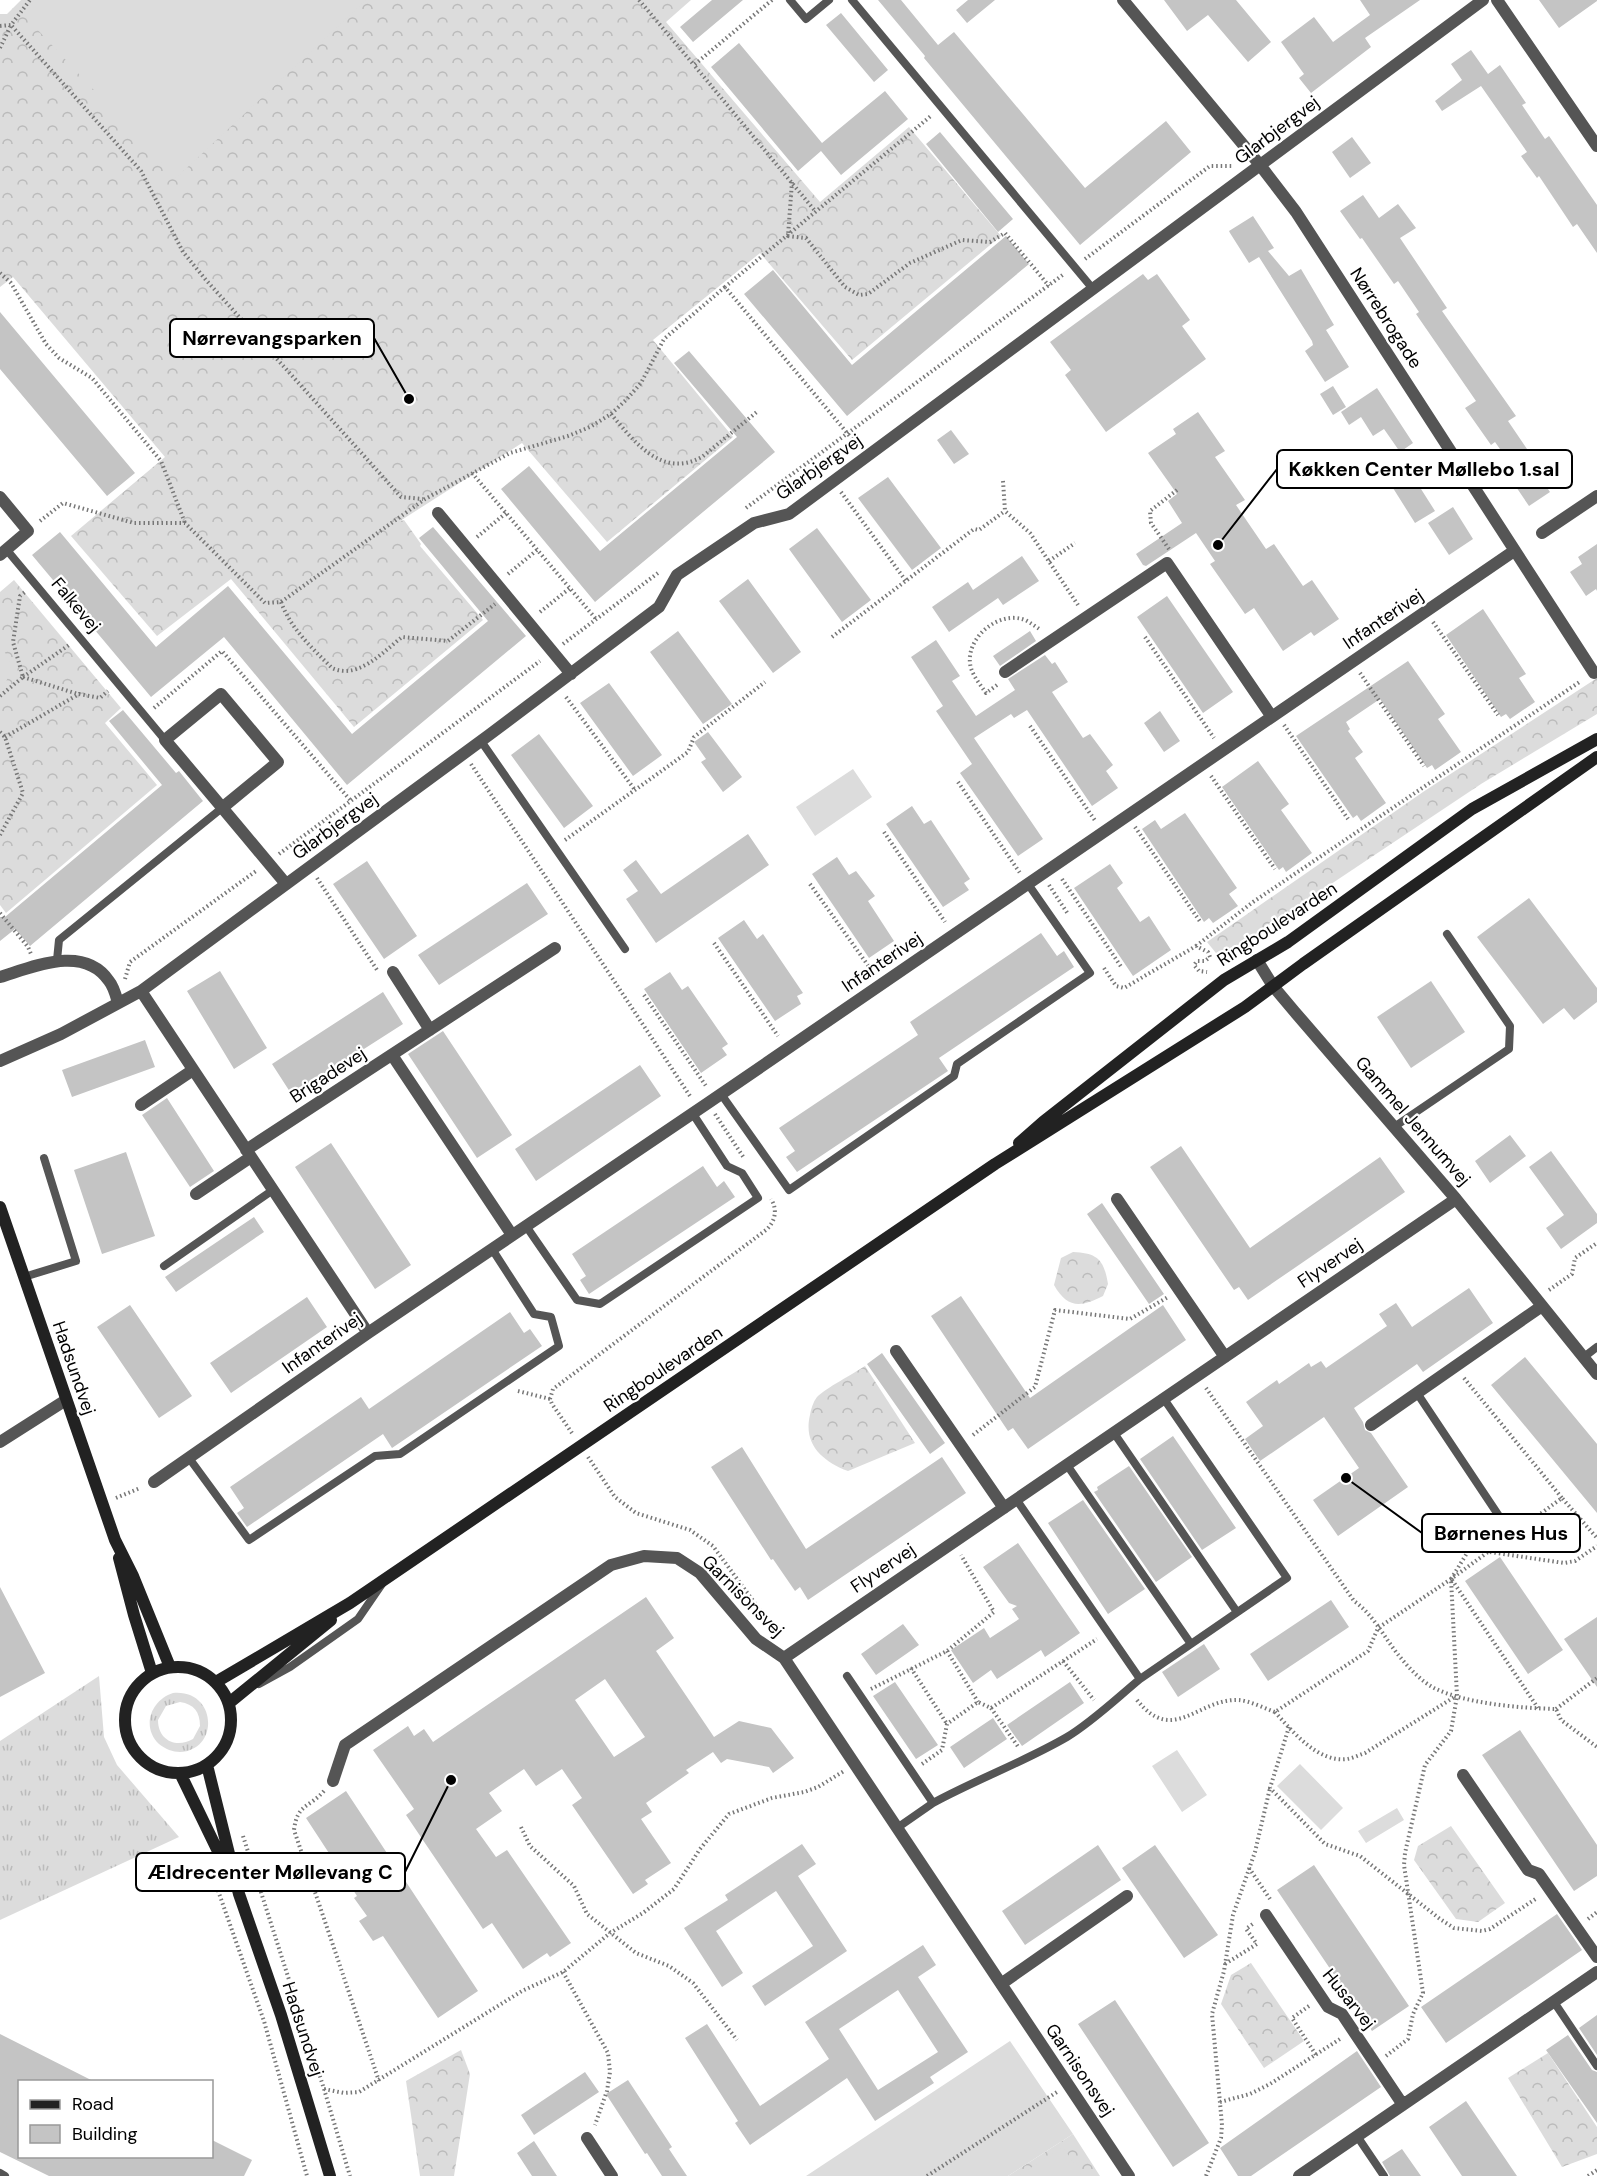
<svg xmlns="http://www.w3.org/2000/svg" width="1597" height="2176" font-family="'DM Sans',sans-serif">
<defs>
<pattern id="grass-tufts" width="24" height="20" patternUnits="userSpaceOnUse" patternTransform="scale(1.5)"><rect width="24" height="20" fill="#dcdcdc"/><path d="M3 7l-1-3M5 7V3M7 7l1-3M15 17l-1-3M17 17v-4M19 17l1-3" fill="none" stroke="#bbb"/></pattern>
<pattern id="forest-crowns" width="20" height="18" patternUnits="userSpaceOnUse" patternTransform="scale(1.5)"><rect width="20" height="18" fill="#dcdcdc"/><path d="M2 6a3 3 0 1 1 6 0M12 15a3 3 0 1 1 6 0" fill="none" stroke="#bbb"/></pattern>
</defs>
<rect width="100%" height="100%" fill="#fff"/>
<path fill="url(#grass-tufts)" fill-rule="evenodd" d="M99 1676 104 1737 117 1765 179 1837 0 1920V1741Z
M173 1693C217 1689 220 1750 180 1752 173 1752 165 1749 159 1744 141 1727 151 1700 173 1693ZM180 1702C194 1704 200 1712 200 1726L193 1739C176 1749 158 1740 158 1720L166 1706Z"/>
<path fill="url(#forest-crowns)" d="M21 0H691L666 22 820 202 909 127 1001 236 852 360 760 253 653 340 733 437 607 542 522 443 400 521 404 520 421 544 420 546 483 620 354 727 231 579 157 636 71 536 165 457 13 277 0 287V14H7Z
M14 580 121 708 105 723 157 785 6 913 0 905V592Z
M1597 678V714L1481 784 1220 958 1207 942 1423 792Z
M1073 1252C1098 1253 1104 1260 1108 1284L1103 1296C1080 1308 1067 1308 1054 1285L1061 1258Z
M865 1366 915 1443 848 1471C822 1461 803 1444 810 1415 811 1409 813 1402 817 1397 826 1388 853 1374 865 1366Z
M1451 1826 1505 1903 1478 1922 1456 1919 1414 1860 1418 1846Z
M1251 1963 1304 2041 1264 2068 1221 2004 1231 1975Z
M461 2050 470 2074 454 2176H420L406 2081Z
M1548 2053 1597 2127V2154L1562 2167 1508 2078Z
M1073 2134 1100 2176H1008Z"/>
<path fill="#dcdcdc" d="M36 0H366L176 178 22 13Z
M0 647C13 659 14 676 0 688Z
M853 769 872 797 815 836 796 807Z
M1177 1750 1207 1795 1182 1812 1152 1766Z
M1300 1764 1343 1808 1321 1830 1277 1786Z
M1397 1808 1404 1820 1366 1843 1358 1831Z
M1010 2041 1073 2134 1008 2176H806Z
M1063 2147 1082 2176H1018Z"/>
<path fill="#c4c4c4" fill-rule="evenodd" d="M712 0H743L693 42 680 27Z
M878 0H901L938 45 954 32 1085 188 1166 121 1191 152 1080 245 924 58 925 56Z
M968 0H995L967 23 956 10Z
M1164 0H1236L1271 42 1248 62 1208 15 1187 31Z
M1360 0H1420L1365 38 1371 47 1311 93 1299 78 1304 74 1281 42 1314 17 1333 42 1370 15Z
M1539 0H1597V1L1559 28Z
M841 13 888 70 874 82 826 25Z
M739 43 822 143 885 91 908 119 841 175 821 151 798 171 711 67Z
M1471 50 1488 74 1500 65 1526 103 1522 105 1545 139 1549 136 1597 205V253L1577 224 1573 227 1539 176 1537 178 1521 156 1527 152 1481 86 1442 111 1435 101 1462 80 1451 64Z
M940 132 1013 219 998 232 926 144Z
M1352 137 1371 163 1350 178 1332 152Z
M1363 195 1379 218 1398 204 1416 228 1400 238 1447 308 1442 311 1516 416 1508 421 1529 452 1525 455 1550 492 1529 506 1510 478 1517 473 1495 442 1491 445 1465 408 1476 401 1416 314 1419 312 1398 281 1394 284 1362 238 1360 239 1340 211Z
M1253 216 1274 248 1268 251 1289 276 1301 269 1334 325 1326 330 1349 367 1325 382 1305 351 1313 345 1312 341 1259 257 1249 263 1230 233 1229 231Z
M1006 236 1029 264 847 416 744 294 773 270 852 365Z
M1143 274 1148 280 1157 274 1190 320 1182 326 1206 359 1106 432 1065 375 1071 370 1050 342Z
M0 312 135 473 107 496 0 369Z
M689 351 775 452 595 602 501 489 529 466 600 551 737 437 674 363Z
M1333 386 1346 407 1333 415 1320 394Z
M1377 388 1413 443 1400 452 1384 429 1373 436 1361 417 1349 425 1341 412Z
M1198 412 1225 451 1215 457 1245 500 1236 505 1266 549 1274 544 1303 586 1312 580 1339 619 1314 636 1311 632 1283 651 1254 608 1245 614 1210 564 1215 561 1196 533 1146 566 1143 565 1136 554 1182 523 1168 501 1177 494 1148 453 1176 434 1173 429Z
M951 430 969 454 954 464 937 440Z
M1405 454 1425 486 1421 489 1435 511 1415 523 1381 469Z
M888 477 941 548 912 570 858 498Z
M1453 507 1473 539 1449 555 1428 523Z
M433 527 526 636 347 785 224 637 151 697 32 555 60 532 156 647 228 586 352 734 488 621 419 538Z
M817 528 871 600 842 622 789 549Z
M1597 544V591L1596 589 1586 596 1570 572 1582 564 1578 557Z
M1022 556 1039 581 1003 605 998 598 949 632 932 607 968 582 973 590Z
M748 579 801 652 773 673 719 601Z
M1167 596 1233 692 1203 713 1137 617Z
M1483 609 1526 674 1519 678 1535 702 1510 719 1506 714 1501 717 1446 635Z
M678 631 732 704 703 724 650 652Z
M1030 631 1036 641 1000 666 993 656Z
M936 640 960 676 952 681 976 716 1015 690 1008 679 1045 655 1052 664 1055 662 1068 682 1052 692 1083 738 1090 734 1113 765 1106 771 1118 788 1092 806 1027 710 1014 718 1011 714 974 738 1043 839 1018 856 960 773 972 764 936 711 943 706 911 657Z
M1408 661 1445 714 1438 719 1461 752 1435 770 1432 765 1427 768 1380 699 1346 722 1350 729 1348 731 1363 752 1355 758 1386 803 1361 821 1357 815 1353 818 1296 736Z
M609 683 662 755 633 776 580 703Z
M123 710 176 773 179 771 203 801 30 946 15 929 0 941V917H5L162 785 109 721Z
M1160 711 1180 741 1164 752 1144 723Z
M708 732 742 777 723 792 701 762 706 759 694 742Z
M539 734 593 806 564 828 511 755Z
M1258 761 1289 804 1281 810 1312 853 1286 872 1283 867 1279 870 1222 787Z
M912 806 924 824 931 820 970 879 964 883 969 890 943 907 886 824Z
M1185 813 1237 888 1229 894 1238 906 1213 923 1209 918 1204 922 1142 829 1155 820 1161 829Z
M748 834 769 865 656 943 626 899 638 891 623 870 636 860 661 894Z
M837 857 849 875 856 871 875 896 868 901 894 941 869 958 812 874Z
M367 861 417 936 384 959 333 884Z
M1110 864 1123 883 1117 888 1140 922 1149 916 1171 950 1133 976 1074 888Z
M527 883 548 914 439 985 418 955Z
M1529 898 1597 988V1002L1574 1020 1564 1008 1543 1024 1477 937Z
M744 920 757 939 763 934 803 993 797 996 801 1004 775 1021 718 938Z
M1041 933 1057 956 1064 951 1074 967 939 1058 948 1071 797 1172 786 1157 795 1151 779 1128 918 1035 910 1022Z
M220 971 267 1048 234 1069 187 991Z
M670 972 682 990 688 986 728 1044 722 1048 727 1055 701 1073 644 989Z
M1431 981 1465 1032 1411 1068 1377 1017Z
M383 992 403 1024 292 1095 272 1064Z
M443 1031 512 1135 477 1158 408 1054Z
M145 1040 155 1067 72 1097 62 1070Z
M640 1065 661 1096 536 1181 515 1149Z
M167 1098 214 1171 190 1187 142 1115Z
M1510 1135 1526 1156 1490 1183 1475 1161Z
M331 1143 411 1265 375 1289 295 1167Z
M1181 1146 1250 1248 1380 1157 1405 1192 1248 1300 1239 1287 1234 1290 1150 1167Z
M1551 1151 1597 1214V1223L1561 1249 1546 1228 1564 1215 1529 1167Z
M126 1152 155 1236 102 1254 74 1170Z
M703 1166 717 1187 724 1181 735 1197 589 1294 580 1280 586 1276 572 1254Z
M1102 1203 1164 1294 1149 1304 1087 1214Z
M254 1217 264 1232 176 1292 165 1277Z
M1469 1288 1493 1323 1423 1372 1417 1364 1354 1408 1363 1422 1365 1430 1371 1433 1408 1487 1338 1536 1313 1500 1359 1468 1324 1417 1260 1461 1245 1439 1263 1426 1246 1402 1277 1380 1279 1384 1309 1363 1311 1367 1321 1361 1326 1368 1387 1326 1379 1314 1396 1303 1412 1327Z
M961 1296 1030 1398 1163 1305 1186 1340 1028 1449 1013 1428 1008 1431 931 1316Z
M307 1297 327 1327 231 1393 210 1363Z
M130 1305 192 1396 159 1418 97 1327Z
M510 1312 524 1333 530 1329 542 1346 392 1448 383 1434 247 1527 237 1513 244 1508 230 1487 361 1397 369 1409Z
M882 1353 945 1443 930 1454 867 1364Z
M1525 1357 1597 1444V1513L1491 1385Z
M1173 1436 1236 1528 1202 1550 1140 1459Z
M742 1447 806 1549 942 1457 966 1493 808 1600 800 1587 795 1591 773 1559 771 1560 711 1467Z
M1129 1466 1192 1557 1156 1582 1094 1492 1098 1490 1097 1487Z
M1083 1500 1145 1589 1108 1614 1048 1523Z
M1018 1543 1080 1633 1045 1657 1041 1650 997 1679 991 1670 973 1683 951 1650 984 1628 990 1638 1019 1619 1012 1609 1017 1606 1009 1603 983 1567Z
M1500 1557 1563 1650 1528 1674 1465 1581Z
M0 1587 45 1673 0 1697Z
M646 1597 674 1638 656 1651 714 1737 739 1721 771 1728 794 1758 773 1773 769 1767 727 1759 721 1763 713 1752 686 1770 689 1773 646 1803 652 1812 641 1819 671 1863 645 1880 648 1884 633 1894 572 1805 582 1798 562 1769 536 1786 524 1769 489 1793 502 1811 476 1829 496 1857 507 1850 571 1943 550 1957 547 1953 523 1969 492 1923 483 1929 406 1815 414 1809 373 1750 408 1726 414 1736 424 1729 433 1742ZM605 1679 645 1737 614 1757 575 1700Z
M1331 1600 1349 1627 1268 1681 1250 1654Z
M1597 1617V1687L1564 1639Z
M903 1624 919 1645 876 1675 861 1654Z
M1204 1644 1220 1669 1178 1697 1162 1672Z
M895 1682 938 1745 916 1759 873 1696Z
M1070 1682 1084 1703 1022 1746 1007 1725Z
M993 1718 1007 1739 964 1768 950 1747Z
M1520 1730 1597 1845V1876L1574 1891 1482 1755Z
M346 1791 478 1991 438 2018 383 1936 373 1941 359 1921 367 1916 354 1898 357 1896 306 1818Z
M802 1844 816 1864 798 1876 847 1951 765 2006 752 1986 813 1946 776 1891 716 1931 743 1973 722 1987 684 1928 728 1900 725 1895Z
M1098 1845 1121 1880 1025 1945 1002 1911Z
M1155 1845 1218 1935 1184 1958 1122 1868Z
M1314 1865 1409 2006 1372 2031 1277 1890Z
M1557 1914 1582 1950 1446 2043 1421 2007Z
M923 1945 936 1965 918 1977 968 2052 930 2077 934 2083 875 2121 847 2078 750 2145 735 2123 738 2121 685 2038 707 2024 760 2106 829 2059 805 2022ZM898 1990 938 2052 878 2090 839 2029Z
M1115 2000 1209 2143 1173 2167 1078 2024Z
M1597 2015V2055L1579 2028Z
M0 2034 95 2082H20V2157H212V2140L252 2160 244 2176H49L0 2152Z
M1568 2035 1592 2070 1597 2072V2123L1546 2050Z
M1357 2051 1381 2087 1251 2176H1238L1220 2148Z
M585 2072 599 2092 534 2135 521 2115Z
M628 2080 672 2147 669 2149 687 2176H662L647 2153 645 2154 606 2094Z
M1466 2101 1517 2176H1462L1429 2127Z
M534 2141 557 2176H532L517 2153Z
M1402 2149 1421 2176H1390L1382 2162Z"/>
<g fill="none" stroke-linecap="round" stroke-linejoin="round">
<path stroke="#777" stroke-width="4" stroke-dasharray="1.5 3" stroke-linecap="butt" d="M639 0 694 65
M772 0 694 65 816 212
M0 26 11 25 30 0
M0 48 11 25 141 171 183 252 206 280 401 497 423 499
M792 182 788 236 806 238 845 287 859 295 868 294 910 263 962 240 990 242 1005 233 1049 286
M1085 259 1210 166H1233
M0 273 11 283 46 344 59 358 92 378 161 461 185 523
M611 414C634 441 661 479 702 457L758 411
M858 446 725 287 932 115
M472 473 596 619
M1003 481 1005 511 1030 533 1078 605
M841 492 906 581
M746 508 1064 274
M40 521 63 503 134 523H185L265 603 281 602 425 499 510 453 568 436 590 427 611 414 626 400 641 383 664 339 725 287
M477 537 506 513
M1169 549 1151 523 1150 511 1177 490
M1049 561 1075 543
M508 574 537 550
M281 602C291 629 312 648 332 668 358 680 383 652 402 637L448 641 495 604
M540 612 570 588
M1433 622 1498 715
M832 637 974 529 979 530 1005 511
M1145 637 1214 738
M563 644 658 573
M1360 673 1424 766
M23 677 69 645
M23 677 78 694
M997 685 986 693C980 684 971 674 970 663 967 637 999 610 1025 620 1031 623 1036 627 1041 630
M0 696 23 677 13 642 20 596 25 592
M566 697 635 790
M154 708 222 651 351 801
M1284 725 1348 819
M1030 726 1096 822
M0 732 5 737 23 793 0 835
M5 737 79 694 100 698 108 691
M471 764 690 1096
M1211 776 1275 869
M958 782 1020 873
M1135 827 1201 923
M884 832 945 922
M565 840 688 752 694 737 765 682
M279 854 540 661
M317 878 377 970
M1062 879 1122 968
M810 884 872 971
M1049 885 1068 914
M0 913 28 947 31 954
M714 943 778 1036
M1196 946 1253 902 1581 681
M1104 968 1116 986 1124 988 1196 946 1208 952 1210 957 1205 961H1197L1194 965 1199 971 1207 972
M125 979 130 962 256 871
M644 995 706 1086
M715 1114 744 1158
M1549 1290 1572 1274 1575 1258 1597 1243
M1464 1378 1562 1498
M1206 1388 1354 1601C1374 1615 1385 1639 1400 1657 1410 1669 1421 1681 1434 1688 1467 1704 1520 1708 1556 1709L1561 1720 1597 1747
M518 1391 550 1399
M572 1433 552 1404 550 1399 553 1389 766 1230C775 1222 778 1210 771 1199
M973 1435 1035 1387 1055 1310 1130 1319 1168 1297
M588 1457 615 1497 636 1513 690 1530 713 1546 770 1624 772 1630
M116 1498 140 1488
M1490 1552 1564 1563 1575 1561 1597 1546
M1452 1580 1538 1708
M947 1651 978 1702
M1063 1661 1094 1700
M911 1668 947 1724
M871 1689 947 1651 994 1612 961 1555
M1137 1700C1173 1746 1198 1698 1239 1700 1250 1701 1264 1708 1275 1712L1368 1651 1378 1628 1451 1579 1562 1498 1597 1538
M991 1708 1019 1748
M1556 1709 1597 1678
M1275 1712C1292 1731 1318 1763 1347 1759 1353 1758 1359 1755 1365 1753L1456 1696
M1289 1727 1270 1788 1325 1844 1360 1856 1440 1919 1454 1928 1482 1931 1490 1929 1537 1898
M922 1764 942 1750 947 1724 978 1702 991 1708 1097 1639
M324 1791C309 1808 297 1804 294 1830L379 2081
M521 1827 530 1846 574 1886 587 1914 636 1953 669 1966 693 1983 737 2040
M243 1836 324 2089 350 2176
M1249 1868 1270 1899
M215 1882 264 2021 307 2176
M1588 1919 1597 1912
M1225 1964 1257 1944 1246 1929 1254 1923
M563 1972 608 2053 610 2072 607 2091 595 2125
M1309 2006 1292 2018 1316 2055
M1386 2056 1408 2039 1413 2014 1423 1993 1404 1865 1405 1853 1425 1765 1451 1731 1457 1696 1451 1579 1477 1537 1492 1526
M324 2089 344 2093 359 2092 522 1991 563 1972 610 1933 643 1913 674 1889 700 1849 729 1814 772 1798 804 1792 818 1787 844 1771
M1220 2102 1250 2094 1270 2084 1340 2039
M927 2176 1057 2092
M1206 2176 1221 2138 1222 2125 1212 2014 1224 1971 1233 1915 1255 1852 1270 1788
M1588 2176 1597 2170"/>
<path stroke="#555" stroke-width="8" d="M790 0 806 19 829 0
M852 0 1093 289
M6 549 165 740
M481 741 625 949
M57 960 59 940 222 808
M721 1094 789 1190 954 1076 957 1064 1090 973 1028 884
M1394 1127 1509 1049 1510 1026 1447 934
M526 1226 577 1300 600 1304 758 1198 742 1173 727 1166 693 1114
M164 1266 273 1190
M24 1277 76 1261 44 1158
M1584 1357 1597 1347
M1417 1393 1501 1519
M1114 1433 1237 1612
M189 1458 249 1540 375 1456 400 1454 559 1346 551 1317 534 1314 492 1249
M1067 1465 1191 1644
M1016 1499 1140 1679 1287 1578 1164 1399
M847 1676 933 1803 897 1828
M259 1684 290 1667 358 1619 382 1584
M933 1803C977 1779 1024 1762 1067 1737 1092 1722 1117 1698 1140 1679
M1554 2002 1597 2066
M1357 2136 1384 2176
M0 2173 5 2176"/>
<path stroke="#555" stroke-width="12" d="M1123 0 1260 165 1296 212 1594 673
M1497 0 1597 146
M0 497 28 531 0 555
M438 513 571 674
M1542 533 1597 496
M1005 672 1167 563 1272 717
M222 808 278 762 221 694 165 740C206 788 246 836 286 884
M1257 960 1273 986 1294 1011 1456 1199 1597 1374
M393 972 430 1030
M0 977C33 967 84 944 109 981 114 987 116 996 118 1003
M141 991 368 1333
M392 1055 512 1235
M0 1061 61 1034 141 991 489 735 659 607 677 575 754 523 789 514 1483 0
M141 1105 193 1070
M246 1150 555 948
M196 1194 251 1157
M1117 1199 1225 1357
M896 1351 1004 1508
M1371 1425 1542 1306
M0 1442 66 1400
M154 1482 368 1333 708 1103 1514 551
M784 1658 1456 1199
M1463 1775 1528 1870 1539 1874 1597 1957
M333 1781 345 1745 611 1565 644 1556 677 1558 700 1573 756 1639 784 1658 1129 2176
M1266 1915 1328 2007 1342 2014 1403 2105
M1001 1984 1127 1896
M587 2138 612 2176
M1299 2176 1597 1972"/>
<path stroke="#222" stroke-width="12" d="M1019 1143 1043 1122 1224 980 1288 942 1472 809 1597 739
M0 1207 115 1540 133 1576 170 1667
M119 1558 134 1615 152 1673
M125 1720a53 53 0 1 1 106 0a53 53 0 1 1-106 0Z
M216 1682 350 1603 995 1164 1245 1007 1303 964 1597 757
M229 1703 331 1620
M207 1765 239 1894 281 2015 330 2176
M180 1773 228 1872"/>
</g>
<g text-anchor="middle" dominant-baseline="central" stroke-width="4.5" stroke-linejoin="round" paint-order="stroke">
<g font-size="18" fill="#000" stroke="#fff">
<text transform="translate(1277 130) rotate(-37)">Glarbjergvej</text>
<text transform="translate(1386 318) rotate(57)">Nørrebrogade</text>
<text transform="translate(819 467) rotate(-35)">Glarbjergvej</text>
<text transform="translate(76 605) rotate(50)">Falkevej</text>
<text transform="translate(1383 619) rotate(-34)">Infanterivej</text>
<text transform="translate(335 826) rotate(-36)">Glarbjergvej</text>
<text transform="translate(1277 924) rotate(-33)">Ringboulevarden</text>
<text transform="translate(882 962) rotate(-34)">Infanterivej</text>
<text transform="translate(328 1075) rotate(-33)">Brigadevej</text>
<text transform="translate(1413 1121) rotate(49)">Gammel Jennumvej</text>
<text transform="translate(1330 1263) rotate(-34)">Flyvervej</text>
<text transform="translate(322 1343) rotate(-35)">Infanterivej</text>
<text transform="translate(74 1368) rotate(71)">Hadsundvej</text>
<text transform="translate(663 1369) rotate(-34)">Ringboulevarden</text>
<text transform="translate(883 1568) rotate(-34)">Flyvervej</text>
<text transform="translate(743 1596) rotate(45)">Garnisonsvej</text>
<text transform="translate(1349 1999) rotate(51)">Husarvej</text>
<text transform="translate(303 2029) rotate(72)">Hadsundvej</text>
<text transform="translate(1080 2070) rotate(56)">Garnisonsvej</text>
</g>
</g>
<path fill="none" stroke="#000" stroke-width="2" d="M409 399L374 338M1218 545L1277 469M1346 1478L1422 1533M451 1780L405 1872"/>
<g fill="#000" stroke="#fff" stroke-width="2">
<circle cx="409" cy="399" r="6"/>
<circle cx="1218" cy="545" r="6"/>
<circle cx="1346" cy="1478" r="6"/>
<circle cx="451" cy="1780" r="6"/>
</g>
<g fill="#fff" stroke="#000" stroke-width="2">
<rect x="170" y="319" width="204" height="38" rx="6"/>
<rect x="1277" y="450" width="295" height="38" rx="6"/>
<rect x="1422" y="1514" width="158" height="38" rx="6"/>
<rect x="136" y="1853" width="269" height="38" rx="6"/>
</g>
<g font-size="20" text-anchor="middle" font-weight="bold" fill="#000">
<text x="272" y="345">Nørrevangsparken</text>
<text x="1424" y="476">Køkken Center Møllebo 1.sal</text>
<text x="1501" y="1540">Børnenes Hus</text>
<text x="270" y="1879">Ældrecenter Møllevang C</text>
</g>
<rect x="18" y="2080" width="195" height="78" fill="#ffffff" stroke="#999999" stroke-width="1.5"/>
<rect x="30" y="2100" width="30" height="9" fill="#222222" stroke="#999999" stroke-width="1.5"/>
<text x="72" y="2110" font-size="18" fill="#000000">Road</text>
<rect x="30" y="2125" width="30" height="18" fill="#c4c4c4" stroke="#999999" stroke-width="1.5"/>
<text x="72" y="2140" font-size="18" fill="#000000">Building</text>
</svg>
